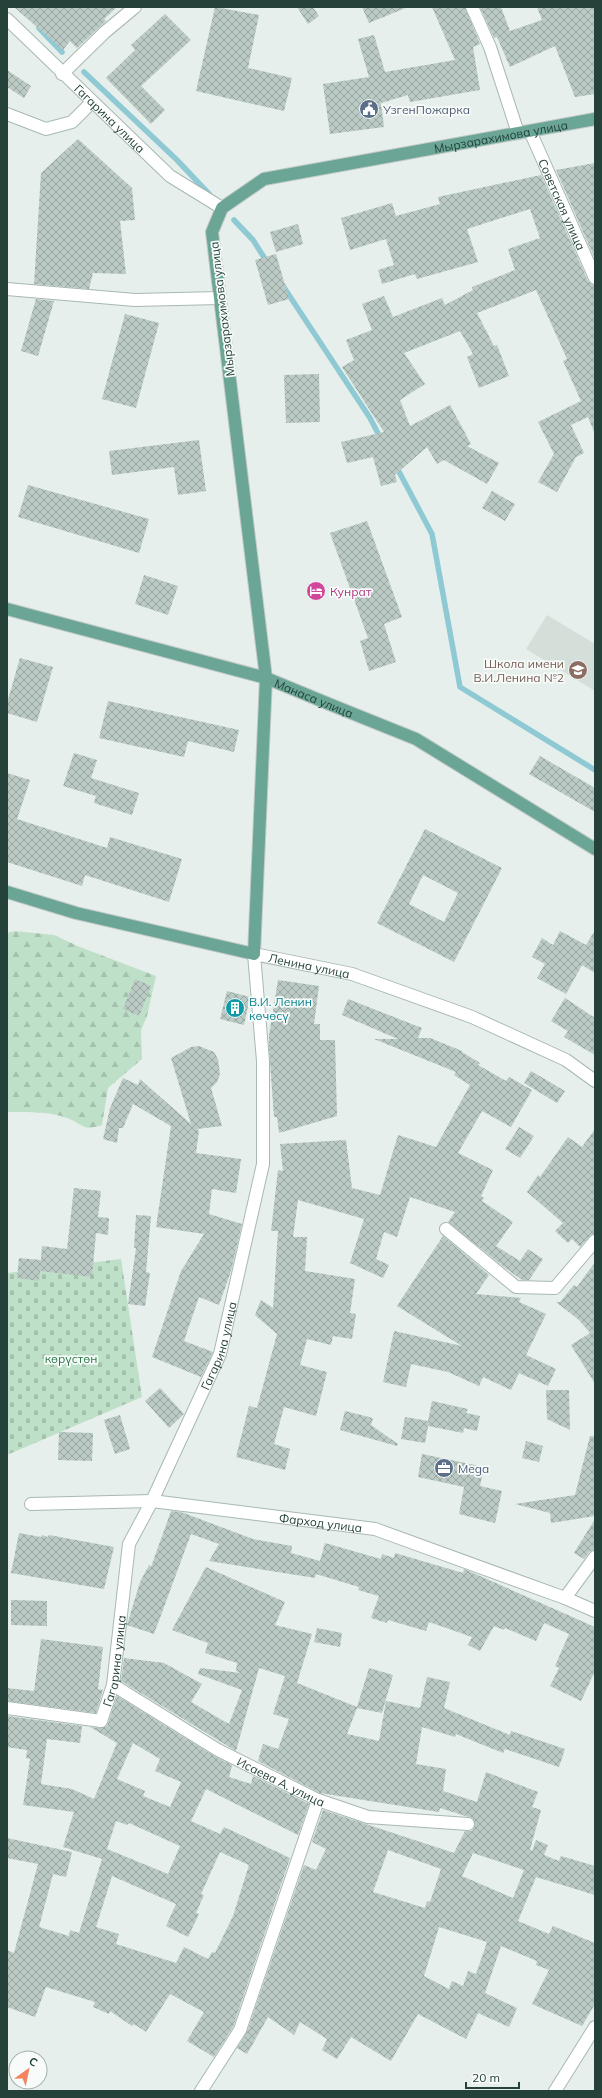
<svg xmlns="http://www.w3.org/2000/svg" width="602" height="2098" font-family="Mulish,sans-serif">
<defs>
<pattern id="forest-firs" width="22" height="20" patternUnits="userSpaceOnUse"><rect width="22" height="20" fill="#bfe0c8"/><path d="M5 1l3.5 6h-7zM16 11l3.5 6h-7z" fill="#a4c1ad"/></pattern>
<pattern id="cemetery-stones" width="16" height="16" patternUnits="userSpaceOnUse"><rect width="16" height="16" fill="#bfe0c8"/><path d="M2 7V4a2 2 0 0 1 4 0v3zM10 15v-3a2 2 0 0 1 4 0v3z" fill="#a4c1ad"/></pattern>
<pattern id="building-cross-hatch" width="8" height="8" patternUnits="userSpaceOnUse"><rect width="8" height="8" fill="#bbcac4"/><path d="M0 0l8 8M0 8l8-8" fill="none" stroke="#98a6a0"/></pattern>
</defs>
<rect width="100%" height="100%" fill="#e6efeb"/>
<path fill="#d4dfda" d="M547 615 595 644V691L526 649Z"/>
<path fill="url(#forest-firs)" d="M15 931 54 935 80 947 156 976 147 1016 141 1030 142 1059 108 1088 102 1125C81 1132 84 1124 67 1118 49 1111 26 1112 7 1112V933Z"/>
<path fill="url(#cemetery-stones)" d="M121 1259 142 1397 7 1455V1273Z"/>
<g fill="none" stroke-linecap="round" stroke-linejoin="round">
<path stroke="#8ec9d4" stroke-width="5.5" d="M39 28 62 52
M84 72 177 160 210 195
M234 220 253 240 267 262
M283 286 370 418 381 439
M396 466 432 534 460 687 595 770"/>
</g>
<path fill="url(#building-cross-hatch)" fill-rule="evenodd" d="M14 7H117L104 19 106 21 77 48 70 41 63 50Z
M215 7 259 15 248 68 292 78 284 111 196 91Z
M297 7H313L319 16 308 24Z
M362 7H408L369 23Z
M432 7H465L480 44 473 47 480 90 410 102 408 95 381 103 384 127 330 134 323 84 369 77 358 39 374 35 385 72 455 60Z
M480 7H501L510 31 542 20 537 7H595V94L575 97 555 46 510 67 497 37 494 38Z
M165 14 191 40 141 86 165 110 151 124 106 78 135 50 131 45Z
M7 70 31 86 24 98 7 87Z
M78 139 132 188 135 220 120 221 126 274 93 273 89 289 34 284 41 173Z
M595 163V259L556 170Z
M541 175 588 281 595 285V434L588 417 571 425 584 453 576 457 557 492 538 482 554 454 538 422 581 401 563 361 567 359 536 290 477 313 494 346 497 345 509 376 479 388 467 357 473 354 460 331 404 353 425 384 400 400 410 426 450 405 471 444 467 446 499 463 487 484 444 460 437 464 427 447 395 475 397 482 381 486 373 457 347 463 341 442 384 432 342 367 354 360 346 340 372 330 362 304 384 296 393 317 442 298 445 305 473 290 472 287 515 270 508 249 540 238 530 209 467 229 478 262 417 279 415 274 382 284 378 270 394 265 386 239 350 250 341 218 392 203 396 216 440 204 438 197Z
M298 224 303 244 276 252 270 232Z
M276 254 289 299 268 305 255 260Z
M36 299 54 301 38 356 21 351Z
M125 314 159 323 136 408 102 399Z
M319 374 320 422 286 423 284 375Z
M199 440 206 491 178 495 174 467 112 475 109 451Z
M28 485 149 519 139 553 18 517Z
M492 491 515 504 505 521 482 508Z
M367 521 402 617 384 624 396 662 369 671 360 641 368 638 330 533Z
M144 575 178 586 168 615 135 604Z
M20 658 53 667 37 722 7 713V703Z
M108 701 239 730 234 752 188 741 184 757 99 738Z
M74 753 97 760 91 778 139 793 132 815 94 803 96 796 63 786Z
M540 756 595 788V812L529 774Z
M7 773 30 780 17 819 107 848 110 837 182 859 169 902 85 875 82 886 7 862Z
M425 829 502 868 454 962 377 923ZM423 875 458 893 444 922 409 904Z
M595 930V973L582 965 566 994 537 978 545 964 532 957 542 938 553 945 560 931 586 945Z
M135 979 151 986 139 1016 123 1009Z
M278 980 319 986 314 1024H320V1040H335L337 1116 279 1133 277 1117H274L269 1048V1035Z
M227 991 250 997 244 1025 220 1019Z
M565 998 595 1018V1055L564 1037 568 1031 551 1021Z
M348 999 422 1028 418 1038H430L462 1051V1052L480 1063 478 1065 506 1081 509 1077 532 1090 511 1127 482 1111 458 1153 493 1170 481 1196 484 1198 482 1201 513 1222 496 1246 520 1261 528 1249 543 1259 529 1280H522L504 1267 448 1222 455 1212 410 1197 397 1237 384 1232 376 1259 389 1265 383 1278 350 1263 364 1219 298 1200 293 1237H307L305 1271 355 1279 350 1313 356 1314 352 1339 333 1336 331 1345 307 1339 300 1365 327 1372 316 1416 284 1407 274 1444 290 1449 285 1470 236 1457 249 1406 257 1408 277 1334 255 1315 261 1300 273 1308 278 1231H271L278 1170 283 1171 280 1144 346 1140 352 1188 380 1195 398 1135 436 1147 470 1085 454 1075 456 1072 374 1039H398L342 1015Z
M199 1046 214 1052 218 1059 220 1074 217 1082 211 1088 222 1126 197 1129 199 1131 196 1153 241 1159 236 1193 212 1189 209 1214 242 1224 231 1271 219 1305 199 1297 184 1341 213 1352 201 1377 152 1357 181 1271 204 1234 156 1227 171 1126 133 1104 123 1128H119L117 1143 103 1139 110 1108 123 1078 138 1085 140 1079 191 1124 171 1058 191 1047Z
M531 1071 565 1091 557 1103 524 1083Z
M519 1127 534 1136 520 1158 505 1149Z
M595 1129V1234L590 1236 580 1247 572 1239 568 1243 555 1231 563 1223 527 1192 538 1175 540 1177 568 1137 582 1147Z
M74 1188 101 1191 98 1217 109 1218 108 1235 96 1233 92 1277 40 1271 42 1246 67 1249Z
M136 1215 151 1216 146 1272 150 1273 145 1306 128 1304 136 1248H134Z
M443 1236 489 1275 476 1294 521 1298 519 1302 546 1314 526 1355 556 1369 548 1386 519 1373 511 1390 483 1377 479 1386 448 1372 411 1364 406 1387 383 1382 394 1331 462 1346 397 1306Z
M19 1258 41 1260 39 1281 17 1278Z
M595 1262V1384L571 1345 590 1333 579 1320 556 1302H560L574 1285 577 1287Z
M160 1388 184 1414 169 1428 145 1401Z
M546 1390H569L570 1430 547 1419Z
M432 1401 468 1409 466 1413 480 1416 477 1431 464 1428 463 1433 428 1426 425 1443 401 1439 405 1417 428 1421Z
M345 1411 373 1418 371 1425 398 1444 397 1446 340 1430Z
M120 1415 130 1449 115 1454 104 1420Z
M59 1432 93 1433 92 1461 58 1460Z
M590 1436H595V1516L551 1523 550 1513 515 1504 575 1495Z
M526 1441 543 1446 539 1462 522 1458Z
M422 1454 484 1467 480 1486 502 1491 495 1523 459 1514 464 1487 418 1477Z
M171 1511 181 1512 253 1539 292 1546 291 1553 320 1561 325 1543 381 1559 382 1554 394 1558 395 1553 463 1573 464 1569 595 1627V1671L581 1701 550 1686 559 1668 555 1666 569 1634 544 1623 536 1641 505 1628 504 1630 494 1626 480 1651 468 1645 472 1637 429 1622 426 1631 388 1620 387 1623 371 1618 379 1596 358 1590 359 1587 316 1574 315 1578 209 1561 219 1544 191 1534 154 1634 127 1625 140 1582 149 1565 151 1567Z
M595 1519V1550L589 1552 584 1559 574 1553Z
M19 1533 41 1537 42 1535 48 1537 49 1535 114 1547 104 1589 11 1573Z
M206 1567 285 1602 275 1625 312 1634 297 1683 357 1707 369 1668 393 1675 382 1713 357 1708 347 1734 379 1741 386 1701 420 1708 427 1677 450 1682 444 1708 510 1735 511 1731 565 1749 559 1767 505 1749 503 1753 456 1734 455 1737 422 1727 416 1764 446 1769 443 1791 477 1802 486 1772 538 1792 532 1807 541 1810 530 1850 532 1851 536 1840 548 1845 544 1855 559 1861 561 1856 595 1866V1895L536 1877 518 1921 549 1934 553 1926 595 1943V2004L582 2026 532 2004 549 1970 536 1965 537 1961 501 1946 485 1993 517 2008 509 2027 478 2013 466 2039 418 2014 391 2061 351 2037 337 2059 322 2050 327 2039 300 2022 294 2035 268 2017 247 2054 237 2048 247 2032 304 1865 316 1870 326 1849 312 1842 323 1810 454 1853 465 1831H472L475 1824 472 1818 440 1808 439 1812 320 1793 258 1761 263 1744 278 1749 289 1719 273 1714 285 1676 259 1668 236 1751 121 1681 124 1658 164 1663 202 1684 191 1702 229 1724 242 1690 198 1674 200 1668 241 1673 236 1671 237 1663 205 1653 208 1643 172 1630ZM388 1850 441 1869 430 1902 427 1901 425 1908 373 1892ZM473 1853 524 1870 513 1898 462 1876ZM439 1927 487 1942 476 1974 468 1971 463 1986 452 1981 449 1989 424 1976Z
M11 1600 47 1601V1626L11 1625Z
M317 1628 342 1633 340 1647 314 1642Z
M41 1639 103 1647 98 1689 103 1690 96 1713 7 1701V1688L34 1691Z
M117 1696 214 1756 232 1765 229 1777 251 1784 253 1776 309 1804 298 1835 206 1789 191 1821 220 1834 224 1827 290 1858 233 2027 214 2057 187 2041 204 2012 170 1994 146 2032 134 2024 132 2026 110 2011 109 2014 93 2007 95 2002 46 1987 35 2017 7 2007V1950L14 1953 38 1864 7 1858V1838L72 1852 66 1877 53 1874 39 1927 69 1936 70 1930 79 1933 102 1859 63 1847 74 1812 23 1805 30 1759 26 1758 27 1750 7 1747V1716L82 1726 80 1743 47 1739 41 1784 72 1789 94 1799 117 1743 90 1727 100 1728 107 1726ZM133 1743 160 1759 155 1771 181 1782 170 1807 143 1796 145 1791 117 1779ZM116 1821 127 1825 129 1823 180 1846 168 1874 107 1849ZM220 1852 249 1865 233 1916 215 1953 212 1952 208 1959 184 1947 176 1963 116 1944 119 1934 96 1927 112 1876 176 1904 166 1926 188 1937 199 1914 196 1913 204 1895 201 1894Z"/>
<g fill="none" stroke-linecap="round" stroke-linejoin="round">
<g stroke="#a8b8b2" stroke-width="14">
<g id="minor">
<path d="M472 7 490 47 518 133"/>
<path id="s1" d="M7 19 170 176 222 208"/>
<path d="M62 74 105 32 135 7"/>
<path d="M7 114 46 129 72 122 92 102"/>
<path id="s2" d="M530 131 595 278"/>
<path d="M7 289 135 300 220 298"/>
<path d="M446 1229 516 1287 555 1288 595 1241"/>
<path id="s3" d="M31 1504 152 1501 375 1529 565 1598 595 1611"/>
<path d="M565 1598 595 1557"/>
<path id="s4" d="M113 1685 218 1750 318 1800 368 1817 468 1824"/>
<path id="s5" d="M7 1708 101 1721 113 1685 129 1544 152 1501 220 1354 263 1164V1061L254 954 352 974 472 1017 566 1060 595 1081"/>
<path d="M201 2091 240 2030 318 1800"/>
<path d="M555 2091 595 2027"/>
</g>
</g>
<g stroke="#c2cac8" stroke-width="14">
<g id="major">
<path id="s6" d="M7 609 266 678 329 704 416 739 595 849"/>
<path id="s7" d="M7 892 76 913 254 954 266 678 212 232 222 208 264 179 595 119"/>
</g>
</g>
<use href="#minor" stroke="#fff" stroke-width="12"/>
<use href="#major" stroke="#6aa596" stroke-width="12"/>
</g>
<defs>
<g id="civic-disc" transform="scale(1)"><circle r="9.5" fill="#5c6f8a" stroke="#f7fbf9"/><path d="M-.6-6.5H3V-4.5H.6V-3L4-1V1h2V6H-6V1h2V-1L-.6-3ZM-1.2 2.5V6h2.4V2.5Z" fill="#fff"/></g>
<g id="hotel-disc" transform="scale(1)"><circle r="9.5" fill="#d1479c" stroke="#f7fbf9"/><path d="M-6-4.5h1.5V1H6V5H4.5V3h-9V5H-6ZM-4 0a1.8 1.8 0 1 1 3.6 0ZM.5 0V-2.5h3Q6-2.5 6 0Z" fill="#fff"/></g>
<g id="school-disc" transform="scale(1)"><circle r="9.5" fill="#8d6e63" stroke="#f7fbf9"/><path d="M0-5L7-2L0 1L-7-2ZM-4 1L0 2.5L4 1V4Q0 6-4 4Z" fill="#fff"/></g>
<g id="building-disc" transform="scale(1)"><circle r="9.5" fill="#0f9aa8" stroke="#f7fbf9"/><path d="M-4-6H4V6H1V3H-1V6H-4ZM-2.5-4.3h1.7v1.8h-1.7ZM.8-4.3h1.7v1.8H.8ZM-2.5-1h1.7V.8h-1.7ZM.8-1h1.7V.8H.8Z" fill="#fff"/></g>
<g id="office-disc" transform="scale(1)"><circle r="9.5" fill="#5c6f8a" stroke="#f7fbf9"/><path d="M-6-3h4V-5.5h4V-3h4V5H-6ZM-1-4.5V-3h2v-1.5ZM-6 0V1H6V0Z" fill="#fff"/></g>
</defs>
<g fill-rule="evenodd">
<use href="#civic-disc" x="369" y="109"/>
<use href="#hotel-disc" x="316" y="591"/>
<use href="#school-disc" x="578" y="670"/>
<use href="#building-disc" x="235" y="1008"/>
<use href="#office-disc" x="444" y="1468"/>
</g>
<g text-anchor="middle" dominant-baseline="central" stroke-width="3.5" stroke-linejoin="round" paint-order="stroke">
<g font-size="12" fill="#4e5e75" stroke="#f7fbf9" text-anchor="start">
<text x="383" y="109">УзгенПожарка</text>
<text x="458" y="1468">Mega</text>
</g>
<g font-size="12" fill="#24423a" stroke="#f7fbf9">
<text stroke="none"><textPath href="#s1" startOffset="143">Гагарина улица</textPath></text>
<text stroke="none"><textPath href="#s7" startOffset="1298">Мырзарахимова улица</textPath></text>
<text stroke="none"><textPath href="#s2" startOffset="80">Советская улица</textPath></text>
<text transform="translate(222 309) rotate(-97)">Мырзарахимова улица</text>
<text stroke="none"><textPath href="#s6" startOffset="320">Манаса улица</textPath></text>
<text stroke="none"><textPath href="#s5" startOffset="947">Ленина улица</textPath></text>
<text stroke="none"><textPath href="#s5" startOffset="493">Гагарина улица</textPath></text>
<text stroke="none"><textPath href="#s3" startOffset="291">Фарход улица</textPath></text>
<text stroke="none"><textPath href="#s5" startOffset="157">Гагарина улица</textPath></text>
<text stroke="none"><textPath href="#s4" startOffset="194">Исаева А. улица</textPath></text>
</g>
<g font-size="12" fill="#b23c85" stroke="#f7fbf9" text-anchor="start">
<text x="330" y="591">Кунрат</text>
</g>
<g font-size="12" fill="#785e54" stroke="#f7fbf9" text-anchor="end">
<text x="564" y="663">Школа имени<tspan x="564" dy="14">В.И.Ленина №2</tspan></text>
</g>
<g font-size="12" fill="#0d838f" stroke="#f7fbf9" text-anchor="start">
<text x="249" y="1001">В.И. Ленин<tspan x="249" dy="14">көчөсү</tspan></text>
</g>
<g font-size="12" fill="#2d7a4b" stroke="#f7fbf9">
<text x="71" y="1358">көрүстөн</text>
</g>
</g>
<rect width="602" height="2098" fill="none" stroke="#24423a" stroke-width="16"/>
<g transform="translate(28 2070) rotate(33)"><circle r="19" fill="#f7fbf9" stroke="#a3b1ad"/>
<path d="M0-3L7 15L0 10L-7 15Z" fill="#f4845f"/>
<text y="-6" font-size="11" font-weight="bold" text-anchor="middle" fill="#24423a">С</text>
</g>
<path d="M466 2082v6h53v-6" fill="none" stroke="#24423a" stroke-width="2"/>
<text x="472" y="2082" font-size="12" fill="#24423a" stroke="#f7fbf9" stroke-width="3" paint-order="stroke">20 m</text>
</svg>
